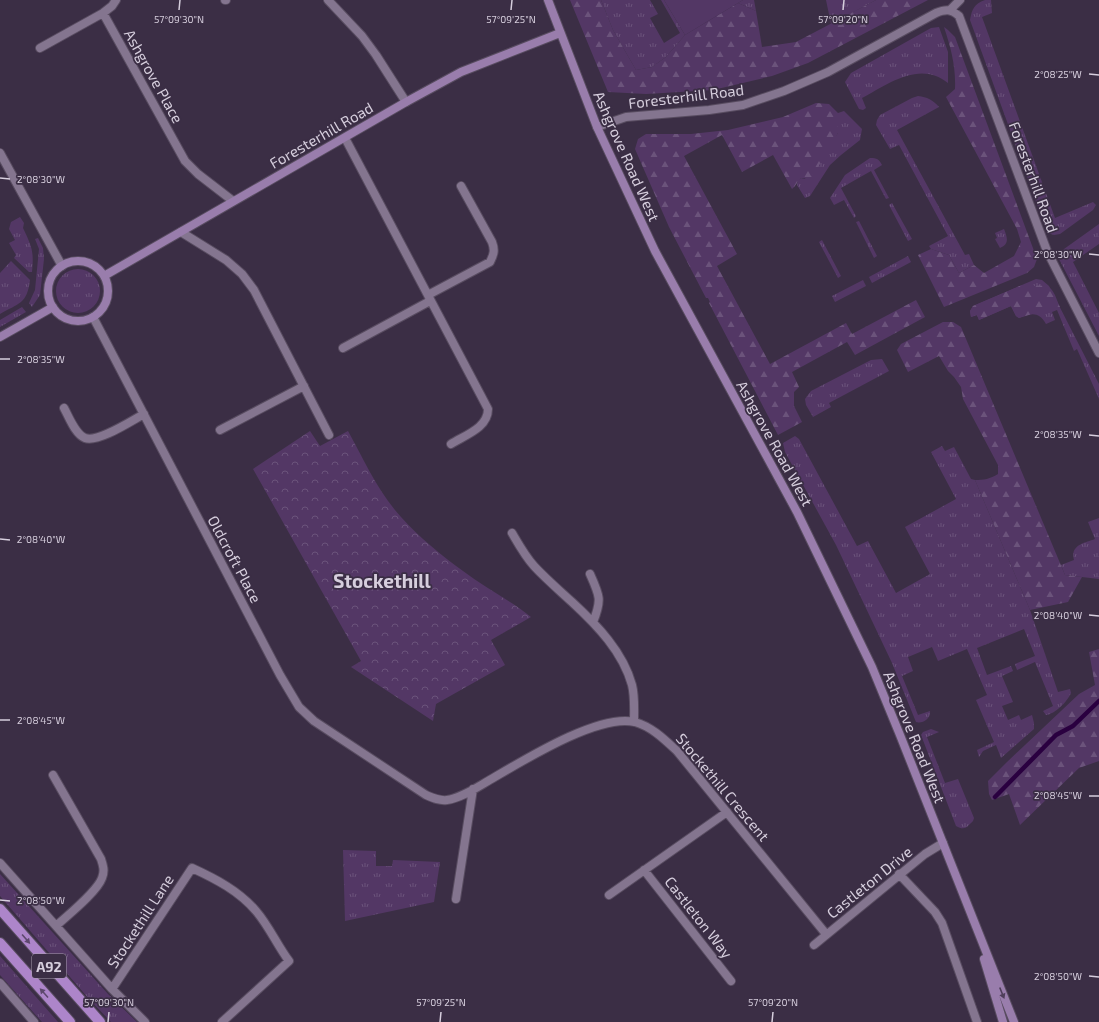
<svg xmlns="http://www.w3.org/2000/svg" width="1099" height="1022" font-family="'Exo 2',sans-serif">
<defs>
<pattern id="grass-tufts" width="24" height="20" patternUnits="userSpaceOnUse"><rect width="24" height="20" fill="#533765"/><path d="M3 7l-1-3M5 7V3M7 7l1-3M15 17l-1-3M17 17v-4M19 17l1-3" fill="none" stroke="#6b537b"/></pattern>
<pattern id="forest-firs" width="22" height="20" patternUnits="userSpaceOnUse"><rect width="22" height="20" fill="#533765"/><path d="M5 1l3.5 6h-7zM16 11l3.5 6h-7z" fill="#6b537b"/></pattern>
<pattern id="park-crowns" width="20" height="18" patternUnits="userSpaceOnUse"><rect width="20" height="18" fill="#533765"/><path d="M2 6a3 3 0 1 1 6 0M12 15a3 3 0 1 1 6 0" fill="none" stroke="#6b537b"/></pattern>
</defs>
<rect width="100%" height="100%" fill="#3b2e45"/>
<path fill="url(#grass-tufts)" d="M601 0H650L658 14 650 18 664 43 680 33 661 0H664L685 35 666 57 652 67 636 70 613 30Z
M743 0H754L756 11 738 3Z
M826 0H876L831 24Z
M985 0H991L992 13 982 17 1055 218 1093 202 1096 205 1093 210 1060 234 1054 235 1048 233 1044 223 970 20C972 9 974 4 985 0Z
M939 27 948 52V83C920 60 888 84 862 98L866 108 863 110 859 109 845 82 851 73 931 28Z
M918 96C927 97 933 100 939 107L897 130 965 255 969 254 974 265 959 273 949 255 931 249 929 246 948 236 899 145 890 149 876 125 877 120 880 115 912 98Z
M844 111 862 129 860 140 841 155 830 165 810 196 805 198 797 185 798 180 801 178 805 179 838 133V113Z
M870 158C877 158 879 159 882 165L874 170 889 198 886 199 871 171 841 188 856 216 854 218 844 200 834 205 830 198 845 175Z
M892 203 912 239 908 241 889 205Z
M20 217 24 223 23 228C32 247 34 251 32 272H29L14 258 16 255 9 243 15 240 9 229 11 222Z
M859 221 877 256 874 258 856 222Z
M1099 224V244L1073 262 1099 313V336L1059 259 1064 249Z
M1004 229C1007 237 1010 244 1000 248L995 239 997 238 995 233Z
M38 238 43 248 44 259 40 295 32 307 29 303 35 290 39 249 35 239Z
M822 240 841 276 838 278 819 242Z
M908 256 911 262 872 283 869 277Z
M11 261 30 280C27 304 19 303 0 314V273Z
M56 291a22 22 0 1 1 44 0a22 22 0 1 1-44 0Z
M1036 279 1042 280 1049 286 1099 384V399L1077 349 1074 351 1057 310 1052 312 1055 320 1046 324C1039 311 1031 313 1019 318L1016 316 1011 306 979 320 977 315 971 317 970 311 973 306Z
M863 280 866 286 835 302 832 296Z
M22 307 26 312 0 327V320Z
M882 359 889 371 829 403 831 407 813 417 806 405 805 399 811 391 871 360Z
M795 436 799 439 857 546 868 541 896 593 930 574 905 527 956 499 931 452 942 446 945 451 954 447 971 479 975 480 1030 610 1058 692 1070 689 1071 693C1067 702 1055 714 1046 715L1043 711 1053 706 1035 662 1017 670 1015 664 1035 656 1024 629 977 648 987 675 1011 666 1013 671 1002 676 1013 702 1002 706 1008 720 1019 715 1021 720 1032 715 1034 723V729L1001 758 996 745 983 751 979 757 977 750 994 742 976 700 987 695 967 649 938 661 932 647 908 657 913 671 902 676 918 715 930 711C931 718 923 724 916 722L892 663 836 545 785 452 783 443Z
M1099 518V579L1065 575 1061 565 1074 560C1070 545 1084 543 1095 539L1088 522Z
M931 729 939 732 927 737 945 783 958 779 974 818 973 821C967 827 965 831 956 826L921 735 923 732Z
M343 850 376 851V866H392L393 860 440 862 434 902 345 921Z
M0 874 108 994 137 1022H111L89 999 0 896Z
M0 956 58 1022H42L0 975Z"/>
<path fill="url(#forest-firs)" d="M570 0H601L613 30 636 70 652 67 666 57 685 35 738 3 756 11 762 47 796 42 876 0H928L808 63 772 76 713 90 646 94 608 92Z
M944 27 948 30 955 37 1037 259 1034 267 1027 273 944 307 918 255 931 249 949 255 959 273 974 265 984 273 1014 256 1021 242 1017 229 946 97 955 89C956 67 951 48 944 27Z
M816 103 829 104 838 113V133L827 153 810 179 801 178C797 181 797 185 792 189L773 155 742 172 722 135 684 156 737 254 717 266 770 364 846 323 852 334 916 300 925 317 855 355 847 342 792 372 799 387 794 392V406L802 422 778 435 709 303 710 302 708 298H706L669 227 635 149 638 139 646 134H691L728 130 783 117Z
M1022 285C1031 288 1045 282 1051 289 1055 293 1057 301 1060 307L1049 310H1045L1019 318 1016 316 1011 306 979 320 977 315 971 317 970 311 973 306Z
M943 322H953L961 327 1065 575 1082 577 1068 602 1030 610 975 480C984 480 990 479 998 474V465L963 399 961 387 954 377 948 371 939 356 908 372 897 350 901 344Z
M1099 649V761L1079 768 1020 825 1009 794 992 800 989 794 988 781 1007 762 1079 694 1095 685 1089 652Z"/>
<path fill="url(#park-crowns)" d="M310 431 320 446 348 431C364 460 378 492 401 517 419 537 441 555 463 571 485 588 510 600 531 617L491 640 505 665 436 704 433 721 351 667 361 661 253 469Z"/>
<path fill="#533765" d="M664 0H743L685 35Z"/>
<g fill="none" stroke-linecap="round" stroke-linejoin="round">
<path stroke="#2a0040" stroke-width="4.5" d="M995 797 1056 735 1073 726 1099 701"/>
<g stroke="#584c60" stroke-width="10">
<path id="street" d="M225 0H226
M328 0 362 36 376 55 406 102
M950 10 960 0
M103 13 185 161 198 174 233 201
M40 48 103 13 112 6 116 0
M597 127 626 117 709 110 743 105 784 91 828 72 936 13C946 9 951 9 959 16L1047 251 1099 353
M345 138 488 409C488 428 465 435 451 444
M0 153 62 266
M181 232 226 260 242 274 254 290 329 435
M428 295 490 262C494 254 495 250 492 242L461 186
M93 317 280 675 299 707 314 721 426 795C433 798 439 801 447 800 461 798 476 788 488 781 521 762 598 713 635 722 652 727 664 739 677 751L826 934
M343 348 430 301
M64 408C69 417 75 434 85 438 98 443 131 421 144 414
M220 430 304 386
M512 533C519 545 525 556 534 566 546 579 559 590 572 602 597 625 623 652 632 685 635 697 634 710 634 722
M590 574C600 596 602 600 593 622
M53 775 101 859C103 865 105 871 102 878 97 892 68 915 56 926
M0 863 112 989 145 1022
M644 870 731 981
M899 874 935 912 942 923 977 1022
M609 895 727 812
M456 899 473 789
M814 945 925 854 943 843
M0 983 34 1022
M112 989 192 868C216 879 239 891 256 911 269 926 277 945 289 961L222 1022"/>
</g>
<g stroke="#584c60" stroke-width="10">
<path id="secondary" d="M548 0 597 127 655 251 797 512 872 667 900 735 1014 1022
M48 291a30 30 0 1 1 60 0a30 30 0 1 1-60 0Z
M104 276 406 102 461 72 560 33
M0 337 53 307
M984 959 1003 1022"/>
</g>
<g stroke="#584c60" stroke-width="12">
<path id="primary" d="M0 909 100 1022
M0 943 70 1022"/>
</g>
<use href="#street" stroke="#84758f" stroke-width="8"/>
<use href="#secondary" stroke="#997dac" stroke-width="8"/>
<use href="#primary" stroke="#ad85ca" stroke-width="10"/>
</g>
<defs><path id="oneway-solid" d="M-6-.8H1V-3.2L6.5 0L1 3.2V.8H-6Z"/></defs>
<g fill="#5d486d">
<use href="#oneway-solid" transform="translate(26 939) rotate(49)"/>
<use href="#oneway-solid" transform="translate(44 993) rotate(-132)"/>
</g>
<use fill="#4e3e5a" href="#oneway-solid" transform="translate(1002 993) rotate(68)"/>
<path fill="none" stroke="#d6cedd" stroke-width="1.5" d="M179 10 180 0M511 10 512 0M843 10 844 0M1089 74 1099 75M0 178 10 179M1089 254 1099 255M0 359H10M1089 435 1099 436M0 539 10 540M1089 615 1099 616M0 720H10M1089 796H1099M0 900 10 901M1089 976 1099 977M108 1022 109 1012M440 1022 441 1012M772 1022 773 1012"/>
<g text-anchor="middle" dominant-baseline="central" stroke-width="3.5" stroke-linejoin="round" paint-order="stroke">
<rect fill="#3b2e45" stroke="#a89eaf" stroke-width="1" x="32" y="954" width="34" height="24" rx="3"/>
<g font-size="14" font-weight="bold" fill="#d6cedd">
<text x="49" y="966">A92</text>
</g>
<g font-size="15" fill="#d6cedd" stroke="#3b2e45">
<text transform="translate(154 76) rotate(61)">Ashgrove Place</text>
<text transform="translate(686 96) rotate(-7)">Foresterhill Road</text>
<text transform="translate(321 135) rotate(-30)">Foresterhill Road</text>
<text transform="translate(627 156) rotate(66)">Ashgrove Road West</text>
<text transform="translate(1034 177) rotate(70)">Foresterhill Road</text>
<text transform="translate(775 443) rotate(61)">Ashgrove Road West</text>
<text transform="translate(235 559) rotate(62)">Oldcroft Place</text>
<text transform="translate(915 737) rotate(68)">Ashgrove Road West</text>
<text transform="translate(723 787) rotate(50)">Stockethill Crescent</text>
<text transform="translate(869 882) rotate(-39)">Castleton Drive</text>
<text transform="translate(699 917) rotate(52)">Castleton Way</text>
<text transform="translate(140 921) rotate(-57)">Stockethill Lane</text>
</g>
<g font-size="19" font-weight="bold" fill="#d6cedd" stroke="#3b2e45">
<text x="382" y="580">Stockethill</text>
</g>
</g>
<g font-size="10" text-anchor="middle" fill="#d6cedd" stroke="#3b2e45" stroke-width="3.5" stroke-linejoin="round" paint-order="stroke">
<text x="179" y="23">57°09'30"N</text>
<text x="511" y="23">57°09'25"N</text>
<text x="843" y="23">57°09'20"N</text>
<text x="1058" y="78">2°08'25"W</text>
<text x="41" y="183">2°08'30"W</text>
<text x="1058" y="258">2°08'30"W</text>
<text x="41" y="363">2°08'35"W</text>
<text x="1058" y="438">2°08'35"W</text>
<text x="41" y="543">2°08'40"W</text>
<text x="1058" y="619">2°08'40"W</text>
<text x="41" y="724">2°08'45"W</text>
<text x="1058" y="799">2°08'45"W</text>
<text x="41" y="904">2°08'50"W</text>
<text x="1058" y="980">2°08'50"W</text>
<text x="109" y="1006">57°09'30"N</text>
<text x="441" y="1006">57°09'25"N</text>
<text x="773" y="1006">57°09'20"N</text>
</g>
</svg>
